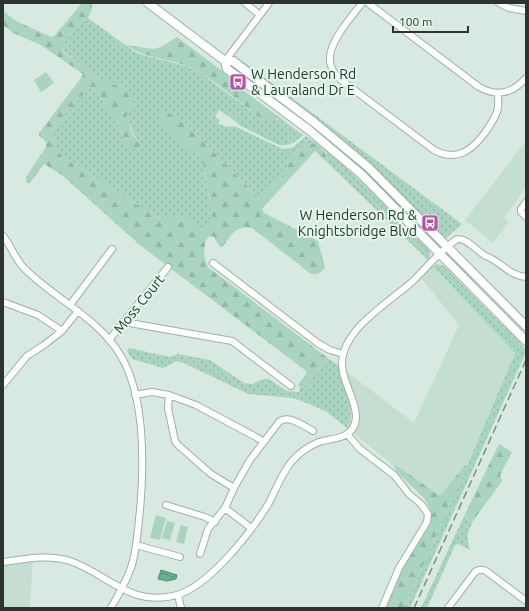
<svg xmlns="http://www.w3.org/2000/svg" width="529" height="611" font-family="Ubuntu,sans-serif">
<defs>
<pattern id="grass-dots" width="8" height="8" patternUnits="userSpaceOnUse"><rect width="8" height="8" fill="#a9d5c0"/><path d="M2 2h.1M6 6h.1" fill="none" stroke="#92b7a5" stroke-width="1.8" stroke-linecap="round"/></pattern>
<pattern id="forest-firs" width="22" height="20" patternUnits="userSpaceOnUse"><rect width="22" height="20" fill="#a9d5c0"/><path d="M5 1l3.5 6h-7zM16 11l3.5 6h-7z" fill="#92b7a5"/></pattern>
<pattern id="water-waves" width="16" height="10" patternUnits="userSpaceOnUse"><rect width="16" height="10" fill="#65b391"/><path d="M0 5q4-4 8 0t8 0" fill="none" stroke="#549277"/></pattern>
</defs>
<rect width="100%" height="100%" fill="#d7e9e0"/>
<path fill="#c4dfd2" d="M526 141V187L504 218 509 222 493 243 465 220Z
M431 263 515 353 467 466H464L440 496 399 467 394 466 347 428 350 422 349 405 338 372V365L414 423 459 325 419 275Z
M33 557 30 608H3V562Z"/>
<path fill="url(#grass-dots)" d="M88 18 132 50 140 54 186 66 201 73 260 118 277 120 279 117 303 135C296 142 290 146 279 145L239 125 234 120 219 110 215 117 220 120 218 123 226 127 234 126 283 149 292 148 306 136 316 143 306 145 289 156 287 160 288 168 286 173 262 198H259L187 125 162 113 159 119 177 140 196 153 202 159 212 213 211 224 206 230 199 229 188 220 179 216 162 219 152 214 62 156 56 148 52 132 55 126 89 87H92L111 112 127 144 141 145C126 125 127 110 124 87L106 82 95 76 64 52 62 46 84 19Z
M234 55 462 224 445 239C415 209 386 178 354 150 317 117 276 89 236 59Z
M322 148 343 165 380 200 392 213 396 220 429 249 430 252 429 256 431 258 428 260 328 163 326 153Z
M436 264 444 266 520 343 526 350V352L410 608H404L467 466 515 353 434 267Z
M129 348 170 357 178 354 210 360 244 383 252 384 263 379H269L287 391 299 392 300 387 306 386 329 359 338 365C340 385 358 409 347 428L327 412 309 404 293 398 248 394 184 363 177 361 163 368 132 359 127 351Z
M465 514 468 520 473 521C467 534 466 536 470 550L458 544 455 545 427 608H421Z"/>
<path fill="url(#forest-firs)" d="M82 3H92V9L88 18 84 19 62 46 63 52 95 76 106 82 127 88 133 102 132 110 127 115C129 121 130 129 133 135 136 140 141 142 142 149H135L127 144 111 112 93 88 90 87 55 126 52 132 56 148 62 156 152 214 161 219 179 216 188 220 199 229 206 230 211 224 212 213 202 159 196 153 177 140 159 119 162 113 167 112 187 125 259 198H262L286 172 288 168 287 160 289 156 306 145 316 143C324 149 326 154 328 163L315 151 262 209 264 213 311 237 318 241 325 267C321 273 318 275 311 274L252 228C236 224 231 236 222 247H220L213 236 208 237C203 245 203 258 208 267L329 359 306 386 300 387 298 385 306 374V371L141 246 62 175 44 164 30 183H27L26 177 46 147V142L39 135V133L81 78 83 74 41 45 13 33 3 25V11L16 21 51 37 54 36Z
M177 37 225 73 232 82 279 117C273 124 267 121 260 118 239 102 211 76 187 66 166 58 144 58 126 45L153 49 161 47Z
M499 444 512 452 500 475 502 481 473 521 468 520 465 514Z
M394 466 399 467 440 496 464 466H467L404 608H385L407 560 427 528 430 518V509L424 498 397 472Z"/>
<path fill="#a9d5c0" d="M46 72 54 83 41 92 34 80Z
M156 515 166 518 160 540 150 538Z
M167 521 175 523 170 540 162 538Z
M181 525 188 527 184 544 176 542Z"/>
<path fill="url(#water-waves)" stroke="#548d74" d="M161 570 177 575 176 579 167 581 158 579Z"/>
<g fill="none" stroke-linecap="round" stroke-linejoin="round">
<g stroke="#9eb0a7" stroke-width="8">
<path id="minor" d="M245 3 260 15
M362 3C351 18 324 46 331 66 333 73 339 79 345 83L434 150C456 162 471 151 484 134 489 127 494 120 497 112 499 106 498 100 498 93
M368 3 479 87C497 97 512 94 526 78
M499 3 509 8 526 11
M225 61 269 3
M526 202 521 209V212L526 217
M3 236C12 247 16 262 27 271 57 300 99 319 121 356 145 397 144 464 140 510 138 528 137 545 133 561 129 578 119 593 111 608
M213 263 319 344 330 350 343 354
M3 302 38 315 62 331
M70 305 112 249
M124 322 232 341 291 386
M109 340 168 267
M3 385 27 356 44 345 62 331 78 311
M135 395 152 392 169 395 196 405 256 437 264 442
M169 395 168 408 175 441 178 445 211 474 234 488
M347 434 360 449 394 475 409 494 421 504 428 514 427 522 399 568 382 608
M166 505 205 517 215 522
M225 508 251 528
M136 545 180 557
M200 554 208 529 225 508 234 488 250 460 279 422C288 414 304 426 313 431
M3 562C25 559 48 554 70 561 108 574 131 608 177 595 209 586 252 531 269 503 276 489 282 473 292 461 299 453 309 446 319 442 331 438 345 440 353 428 364 410 341 384 342 363 343 328 390 302 413 281 427 267 441 250 457 239 467 238 476 250 484 255 486 257 490 257 492 259 504 266 512 276 526 277
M178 595 181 608
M448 608 475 572C479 569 482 569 486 571L526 601"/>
</g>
<g stroke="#9eb0a7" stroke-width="10">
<path id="major" d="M148 3 225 61H233L315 123 368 167 526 326
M225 61 227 69 309 130 361 174 526 341"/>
</g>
<use href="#minor" stroke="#fff" stroke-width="6"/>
<use href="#major" stroke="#fff" stroke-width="8"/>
<path stroke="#818d87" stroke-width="1.5" stroke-dasharray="8 4" stroke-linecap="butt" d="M414 608 526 360"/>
</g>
<defs>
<g id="bus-square" transform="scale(0.9)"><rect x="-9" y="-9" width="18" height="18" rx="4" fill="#bb4dab" stroke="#e4f7ed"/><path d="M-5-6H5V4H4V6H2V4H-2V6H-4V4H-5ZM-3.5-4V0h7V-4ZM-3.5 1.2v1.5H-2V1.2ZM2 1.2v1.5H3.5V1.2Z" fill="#fff"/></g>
</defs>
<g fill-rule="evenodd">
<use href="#bus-square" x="238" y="82"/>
<use href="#bus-square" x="430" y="223"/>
</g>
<g text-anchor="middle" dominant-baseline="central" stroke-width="4" stroke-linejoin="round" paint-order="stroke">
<g font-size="14" fill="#2d3430" stroke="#e4f7ed" text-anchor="start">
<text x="251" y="74">W Henderson Rd<tspan x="251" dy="16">&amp; Lauraland Dr E</tspan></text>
<text x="417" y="215" text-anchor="end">W Henderson Rd &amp;<tspan x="417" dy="16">Knightsbridge Blvd</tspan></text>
</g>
<g font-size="14" fill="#2d3430" stroke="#e4f7ed">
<text transform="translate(139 304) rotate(-51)">Moss Court</text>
</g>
</g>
<rect width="529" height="611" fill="none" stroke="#2d3430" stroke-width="8"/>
<path d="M393 26v6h75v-6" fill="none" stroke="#2d3430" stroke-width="2"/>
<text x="399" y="26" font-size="12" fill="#2d3430" stroke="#e4f7ed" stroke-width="3" paint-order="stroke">100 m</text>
</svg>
